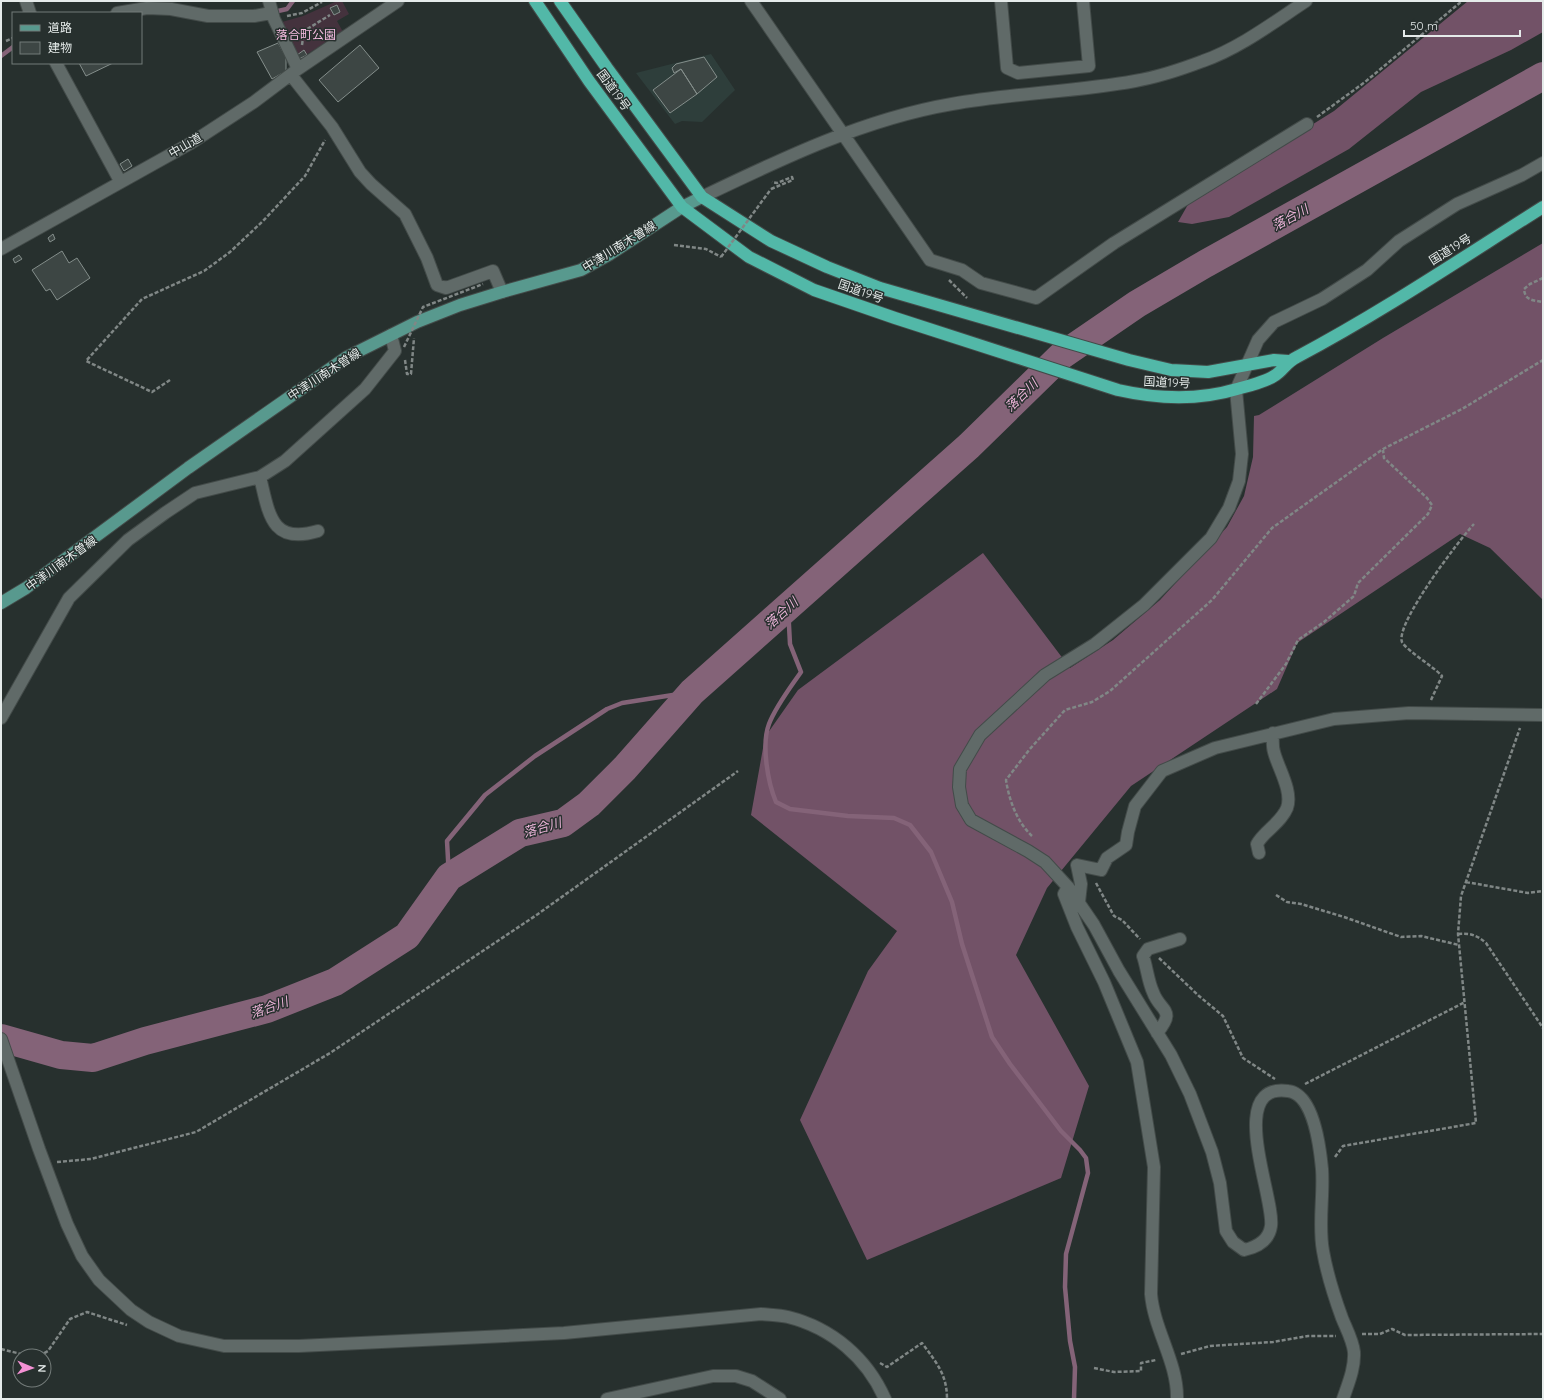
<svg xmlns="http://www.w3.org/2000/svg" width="1544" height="1400" font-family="Quicksand,'Noto Sans JP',sans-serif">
<rect width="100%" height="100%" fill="#27302e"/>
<path fill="#2e3e3b" d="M711 54 735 90 702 122 682 121 675 124 636 73Z"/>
<path fill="#44323d" d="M337 1H342L349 14 337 21 343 32 299 59 282 22 303 16Z"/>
<path fill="#725267" d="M1468 1H1543V32L1511 50 1421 92 1349 149 1229 217 1192 224 1178 222 1190 201 1334 111Z
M1543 243V600L1490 548 1460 534 1297 643 1277 689 1131 786 1047 888 1016 955 1089 1086 1061 1178 867 1260 800 1120 868 971 897 931 751 815 765 737 798 690 983 553 1070 668 1113 640 1160 600 1227 527 1244 496 1253 457 1254 416 1259 415 1383 338Z"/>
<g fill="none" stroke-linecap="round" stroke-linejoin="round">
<path stroke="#846378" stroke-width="4.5" d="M278 11 287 9 293 1
M1 56 13 47
M788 607 790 644 801 672C790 688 776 706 769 724 761 745 768 783 776 802L790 809 848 816 894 818 910 825 931 852 952 902 962 944 992 1037 1010 1064 1061 1131 1080 1150 1086 1158 1088 1173 1066 1254 1065 1287 1070 1341 1075 1367 1074 1399
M449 877 447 841 485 795 535 756 607 709 622 703 692 692"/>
<path stroke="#846378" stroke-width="28" d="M1 1038 61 1055 93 1058 145 1041 267 1009 335 982 407 936 449 877 520 833 563 823 589 804 625 768 692 692 969 446 1061 356 1137 304 1205 264 1543 76"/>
</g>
<path fill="#3d4644" stroke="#848e8b" d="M337 5 340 12 334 15 330 8Z
M278 43 286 57V71L272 79 257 52Z
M360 45 379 68 338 102 319 80Z
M304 50 307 55 299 59 297 55Z
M704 57 717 77 697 94 681 69 674 73 672 68 676 64Z
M79 63H113L86 76Z
M681 69 697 94 670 113 653 90Z
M128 159 132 166 124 171 120 164Z
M53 234 55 239 50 242 48 238Z
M62 251 69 263 77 258 90 278 57 300 50 289 46 291 32 270Z
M19 255 22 259 15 263 13 259Z"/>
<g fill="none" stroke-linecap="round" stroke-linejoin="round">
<g stroke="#434b49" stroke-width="14">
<path id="minor" d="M26 1 30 13
M269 1 274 19 298 69
M751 1 930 260 962 270 981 283 1036 298 1114 243 1307 124
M1001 1 1007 68 1018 73 1089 66 1083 1
M117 13 147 8 171 9 208 16H254L271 13
M56 63 120 181
M291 75 332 127 360 172 371 184 405 214 427 258 437 285 446 288 493 271 502 292
M702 197C781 159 864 119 952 104 1013 93 1075 92 1135 81 1158 77 1182 69 1203 61 1240 48 1274 22 1306 1
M1 249 191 143 254 102 298 69 398 1
M260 477C269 514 271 545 318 531
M1 718 69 598 128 540 165 513 195 493 260 477 285 461 365 389 395 351 391 335
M1259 853 1257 844C1264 831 1281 823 1287 808 1293 791 1278 768 1274 752 1272 746 1273 739 1273 733
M1068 887 1064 894 1077 927 1104 982 1137 1062 1154 1167 1151 1294C1154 1330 1178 1363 1177 1399
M1079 902 1081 884 1077 865 1101 870 1107 858 1126 845 1128 832 1135 806 1162 771 1215 748 1334 719 1409 713 1543 715
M1157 1033C1177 1009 1160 1012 1153 992 1148 981 1147 968 1143 956L1148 949 1180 939
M1 1039 39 1149 67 1224 82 1256 99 1280 131 1310 149 1322 179 1336 224 1346H299L564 1333 761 1314C770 1315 779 1315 788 1317 832 1328 867 1358 885 1399
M607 1399 713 1376H736L752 1381 780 1399
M1343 1399C1348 1384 1355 1368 1354 1352 1353 1341 1346 1328 1342 1318 1334 1296 1327 1274 1323 1251 1318 1224 1324 1196 1322 1169 1320 1148 1314 1094 1288 1091 1225 1082 1275 1198 1271 1226 1269 1241 1257 1247 1244 1250L1233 1242 1226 1231 1220 1183 1212 1152 1190 1094 1171 1055 1119 971 1094 925 1068 887 1045 862 1028 851 971 820 962 805 959 787 960 769 980 735 1045 675 1095 644 1144 605 1211 538 1229 508 1239 481 1242 454 1236 390 1258 340 1274 322 1322 299 1367 270 1399 241 1457 204 1522 175 1543 163"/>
</g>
<g stroke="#434b49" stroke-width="14">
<path id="major" d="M1 603 26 588 188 468 347 357 417 322 460 305 502 292 581 270 610 254 682 207 702 197"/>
</g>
<g stroke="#434b49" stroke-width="14">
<path id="highway" d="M535 1 589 81 682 207 749 257 814 290 895 318 1118 390C1158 399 1197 401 1237 389 1248 386 1265 382 1274 376 1283 371 1286 362 1297 357 1382 312 1462 258 1543 207
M560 1 607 68 702 197 771 241 827 267 880 288 1129 360 1171 370 1208 372 1274 360 1288 361"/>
</g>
<path stroke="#808786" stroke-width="2.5" stroke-dasharray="4 2" stroke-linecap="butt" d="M287 16 302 13 322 2
M6 41 13 38
M302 45 304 31 330 15
M1317 117 1365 82 1462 1
M771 189 793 180 792 177 777 183 772 182
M674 245 706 249 721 257
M1543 278 1530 284 1524 289C1525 301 1533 300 1543 302
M949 280 967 298
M405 360 407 374H411L414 338
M170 380 152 392 86 361 142 299 204 271 230 252 263 221 305 176 325 140
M1431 700 1442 676C1434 667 1406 650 1402 642 1395 624 1459 540 1474 524
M1256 704 1286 664 1298 640 1324 622 1354 596 1358 583 1428 514 1432 505 1427 498 1384 458 1383 450
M1032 836C1017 822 1009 800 1006 780L1029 750 1065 710 1092 702 1110 691 1212 600 1272 528 1383 449 1462 409 1543 360
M1466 882 1528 893 1543 891
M1096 883 1114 916 1122 920 1140 939
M1276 895 1287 902 1301 904 1344 917 1401 937 1421 936 1459 945
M1458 934C1470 933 1477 935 1486 943L1543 1028
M1159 958 1199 996 1223 1016 1243 1058 1275 1079
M1305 1084 1465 1002
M1335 1157 1343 1146 1476 1123 1458 934 1461 896 1520 728
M57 1162 91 1159 196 1132 330 1053 538 914 738 771
M1362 1334H1380L1392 1329 1405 1335 1543 1334
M1 1349 29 1356
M1181 1354 1210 1346 1273 1342 1308 1336H1336
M39 1356 48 1351 70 1319 87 1312 127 1325
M880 1363 887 1367 922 1343C936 1362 947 1374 947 1399
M1094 1368 1114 1372 1141 1371V1363L1156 1360"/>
<use href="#minor" stroke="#606a68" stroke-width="12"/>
<use href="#major" stroke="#58998e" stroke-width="12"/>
<use href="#highway" stroke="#52b8a8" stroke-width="12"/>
<path stroke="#808786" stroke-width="2.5" stroke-dasharray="4 2" stroke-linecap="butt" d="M721 257 771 189
M404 347 423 307 483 284"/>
</g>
<g text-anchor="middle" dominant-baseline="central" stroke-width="3" stroke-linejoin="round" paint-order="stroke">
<g font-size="12" fill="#f7bde2" stroke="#27302e">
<text x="306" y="34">落合町公園</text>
</g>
<g font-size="12" fill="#e5ebea" stroke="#27302e">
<text transform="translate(614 90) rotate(54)">国道19号</text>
<text transform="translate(185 145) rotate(-30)">中山道</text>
<text transform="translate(619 246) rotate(-32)">中津川南木曽線</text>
<text transform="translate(1450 249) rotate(-32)">国道19号</text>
<text transform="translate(861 291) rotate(19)">国道19号</text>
<text transform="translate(324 374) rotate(-33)">中津川南木曽線</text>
<text transform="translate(1167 382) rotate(3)">国道19号</text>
<text transform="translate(61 563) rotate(-36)">中津川南木曽線</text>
</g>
<g font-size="13" font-style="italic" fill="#edb4d9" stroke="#27302e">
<text transform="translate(1290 217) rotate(-29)">落合川</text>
<text transform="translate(1021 395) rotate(-44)">落合川</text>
<text transform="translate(781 613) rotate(-42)">落合川</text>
<text transform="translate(542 827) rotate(-16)">落合川</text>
<text transform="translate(269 1007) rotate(-19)">落合川</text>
</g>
</g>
<rect width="1544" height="1400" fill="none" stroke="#e5ebea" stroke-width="4"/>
<rect x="12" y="12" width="130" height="52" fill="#27302e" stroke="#737b79"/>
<rect x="20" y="25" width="20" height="6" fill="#58998e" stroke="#737b79"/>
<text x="48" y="32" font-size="12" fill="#e5ebea">道路</text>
<rect x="20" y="42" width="20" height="12" fill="#3d4644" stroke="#737b79"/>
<text x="48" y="52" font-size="12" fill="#e5ebea">建物</text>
<g transform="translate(32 1368) rotate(92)"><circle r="19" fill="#27302e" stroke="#737b79"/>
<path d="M0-3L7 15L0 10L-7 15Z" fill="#f491d4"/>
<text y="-6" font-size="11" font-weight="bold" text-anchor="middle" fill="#e5ebea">N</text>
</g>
<path d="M1404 30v6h116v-6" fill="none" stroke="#e5ebea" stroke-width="2"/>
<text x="1410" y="30" font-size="12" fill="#e5ebea" stroke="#27302e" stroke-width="3" paint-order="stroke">50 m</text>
</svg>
